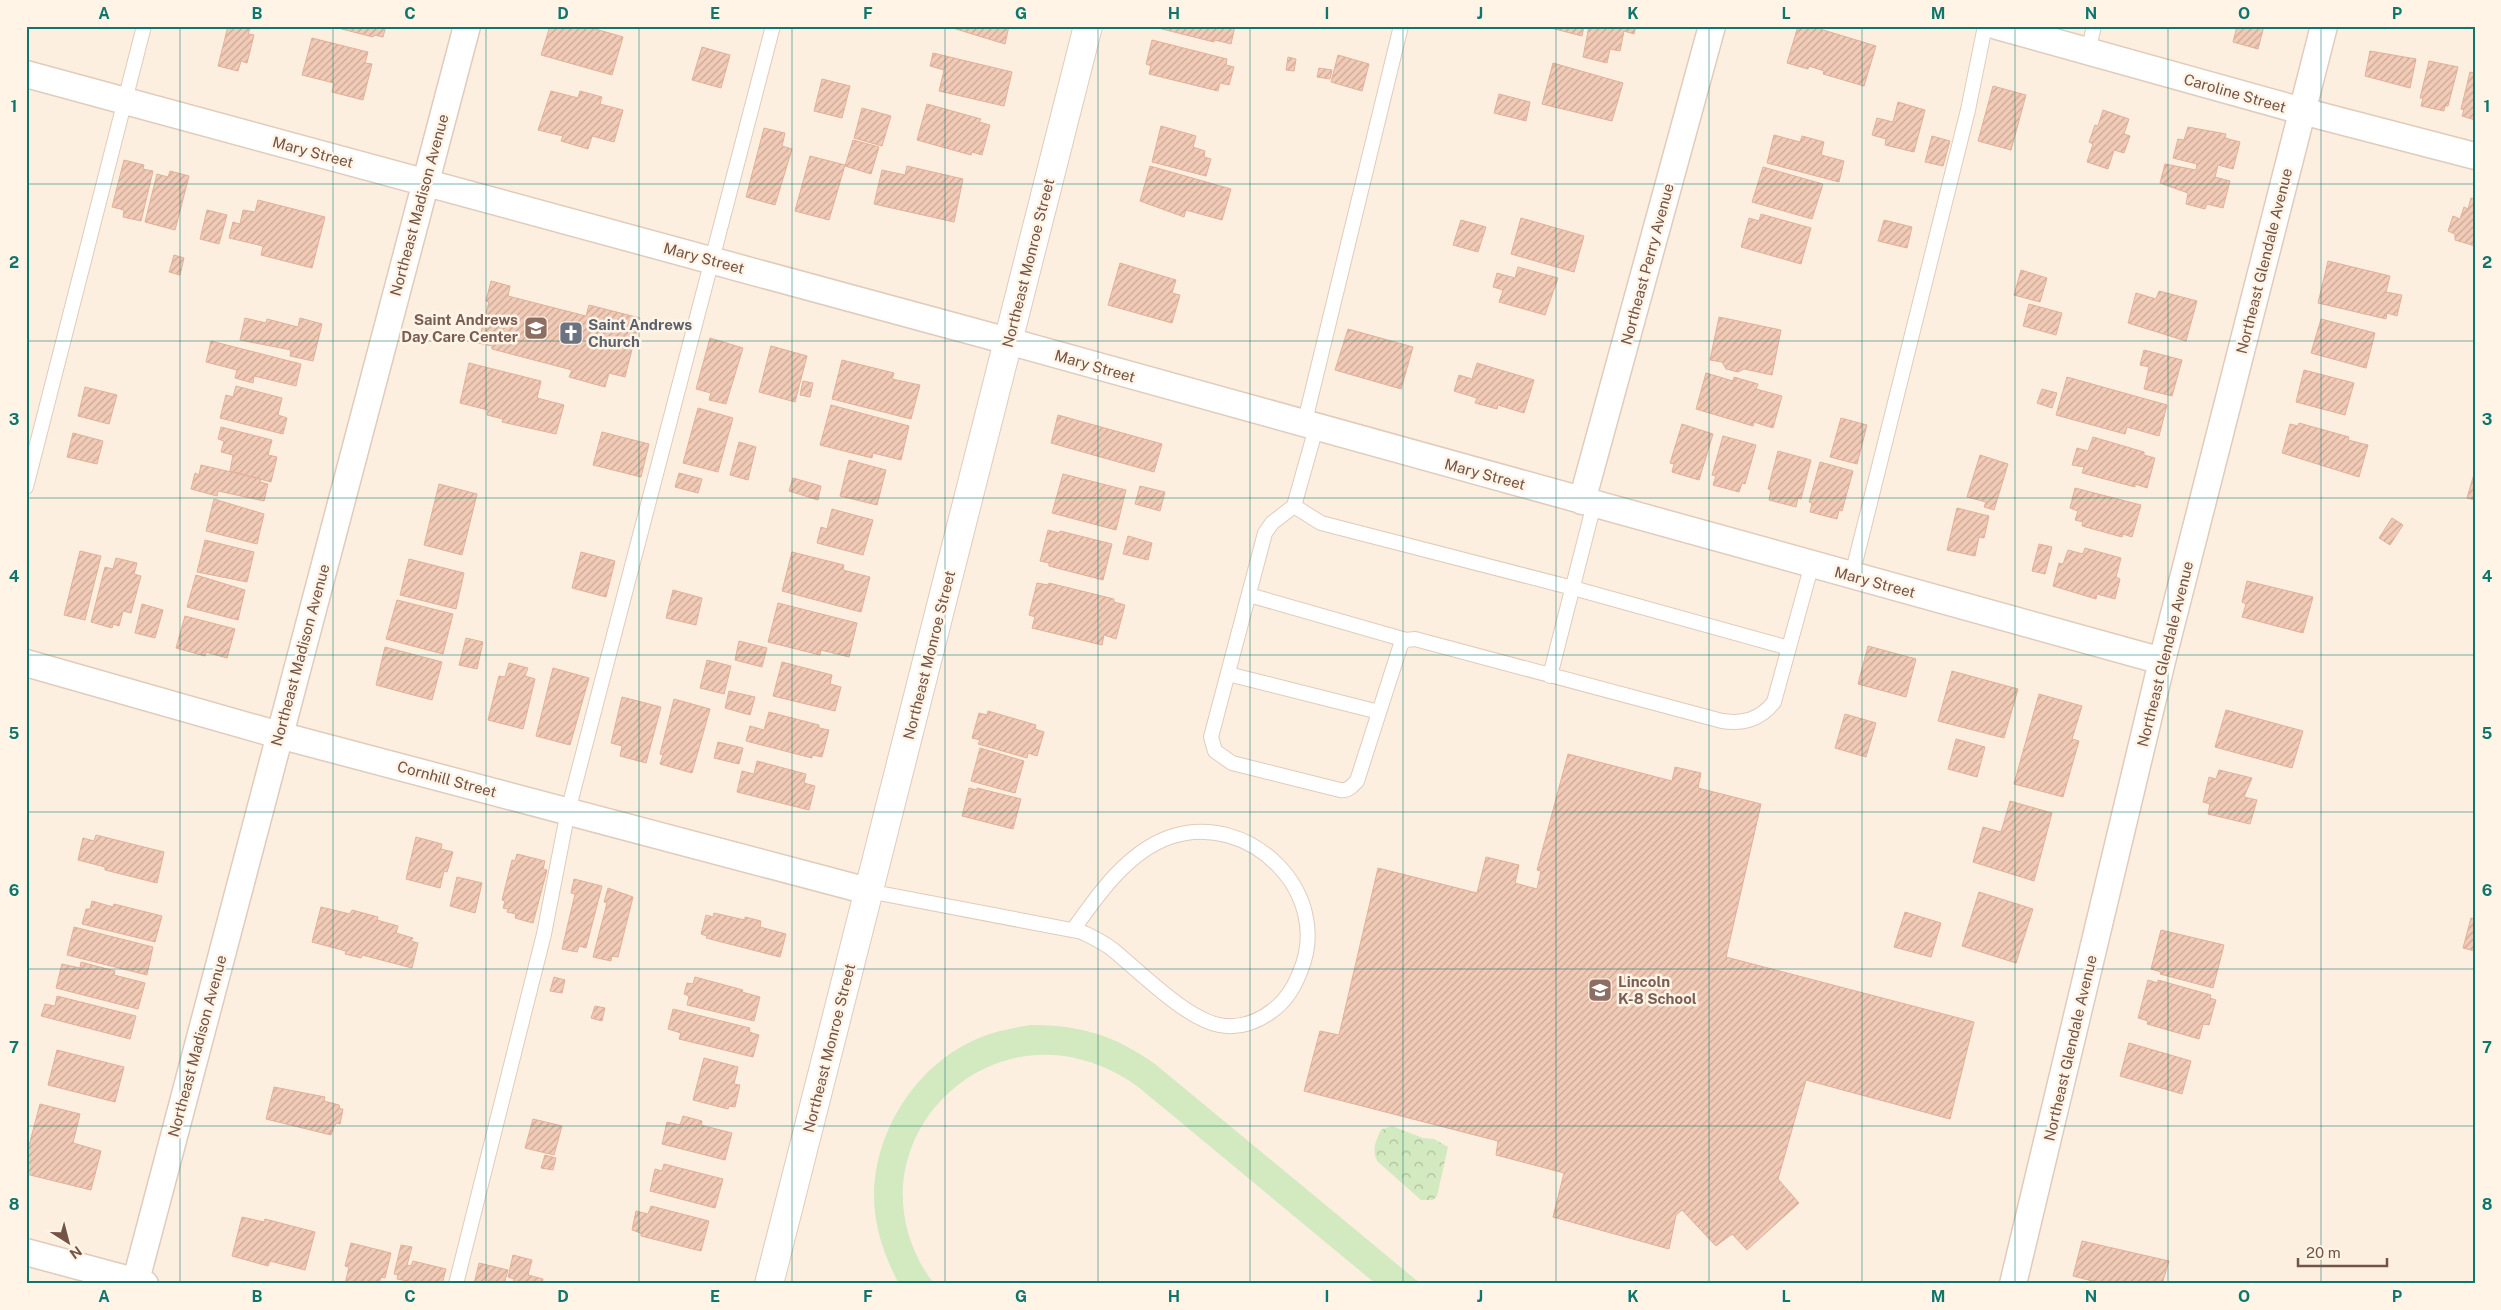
<svg xmlns="http://www.w3.org/2000/svg" width="2501" height="1310" font-family="'Public Sans',sans-serif">
<defs>
<pattern id="park-crowns" width="20" height="18" patternUnits="userSpaceOnUse" patternTransform="scale(1.25)"><rect width="20" height="18" fill="#d3e9bf"/><path d="M2 6a3 3 0 1 1 6 0M12 15a3 3 0 1 1 6 0" fill="none" stroke="#b0bf9d"/></pattern>
<pattern id="building-hatch" width="6" height="6" patternUnits="userSpaceOnUse" patternTransform="scale(1.25)"><rect width="6" height="6" fill="#f2cbb7"/><path d="M-1 1l2-2M0 6l6-6M5 7l2-2" fill="none" stroke="#c8a797"/></pattern>
</defs>
<rect width="100%" height="100%" fill="#fcefe0"/>
<path fill="url(#park-crowns)" d="M1392 1126 1423 1138 1434 1139 1448 1147 1437 1196 1433 1200H1421L1377 1161C1372 1149 1375 1142 1381 1130Z"/>
<path fill="#d3e9bf" d="M1030 1025C1081 1025 1114 1035 1155 1064L1421 1284H1376L1137 1086C994 985 834 1150 934 1284H899C887 1261 878 1238 875 1212 867 1141 913 1065 979 1038 995 1031 1013 1028 1030 1025Z"/>
<path fill="url(#building-hatch)" stroke="#e4b098" d="M228 26H251L248 34 254 35 247 63 241 61 238 71 218 66Z
M330 26H386L383 37 374 35 373 37Z
M550 26H585L623 37 612 75 541 55Z
M946 26H1009L1005 44Z
M1150 26H1235L1231 44 1215 40 1214 42Z
M1551 26H1584L1582 36 1551 28Z
M1589 26H1636L1634 34 1624 31 1620 51 1610 49 1607 63 1583 57Z
M1798 26H1821L1820 29 1876 46 1864 86 1823 74 1824 71 1809 66 1808 69 1787 63Z
M2237 26H2264L2258 49 2233 42Z
M312 38 368 52 365 63 372 64 363 100 332 92 334 83 302 75Z
M1152 40 1227 59 1226 65 1234 67 1229 85 1220 83 1218 91 1149 74 1151 66 1146 64Z
M702 47 730 55 721 88 692 80Z
M2370 51 2416 59 2410 88 2365 76Z
M933 53 1012 72 1004 106 939 91 944 70 930 66Z
M1338 55 1369 64 1362 91 1331 82Z
M1288 57 1296 59 1294 71 1286 70Z
M2429 61 2458 67 2448 106H2445L2444 111 2421 106 2423 98H2420Z
M1553 63 1623 83 1612 121 1542 104Z
M1319 68 1332 70 1330 79 1317 77Z
M2470 72 2475 73V120L2462 116 2464 110 2461 109Z
M822 79 850 86 842 118 814 111Z
M1993 86 2026 95 2011 150 1978 141Z
M551 91 578 98 580 91 602 97 600 104 623 110 614 142 592 136 588 149 561 141 563 136 538 130Z
M1499 94 1530 102 1526 121 1494 113Z
M1898 102 1925 110 1914 152 1885 145 1886 139 1872 135 1877 118 1893 122Z
M927 104 981 119 979 122 990 125 982 155 972 152 971 155 917 140Z
M862 108 891 116 882 146 854 138Z
M2103 110 2129 119 2124 134 2130 136 2124 153 2114 150 2108 169 2087 162 2093 144 2089 142 2095 125 2098 126Z
M1161 126 1196 136 1193 147 1205 151 1204 157 1211 159 1206 176 1152 162Z
M2188 127 2226 134 2225 138 2240 142 2233 169 2218 165 2215 177 2230 181 2223 208 2207 204 2205 209 2186 204 2188 193 2160 183 2165 164 2196 170 2197 164 2173 158 2178 139 2184 140Z
M764 128 785 133 782 146 792 149 775 205 746 197Z
M1774 135 1800 142 1802 136 1824 142 1821 155 1844 161 1839 182 1767 163Z
M1932 136 1950 141 1943 166 1925 162Z
M853 140 879 147 871 174 845 166Z
M810 156 845 165 829 220 795 211Z
M124 160 144 165 143 169 153 171 141 221 123 217 124 210 112 207Z
M907 166 963 179 954 222 874 204 882 170 905 175Z
M1150 166 1231 189 1222 220 1186 210 1184 217 1140 201Z
M1763 167 1823 184 1812 219 1752 202Z
M170 171 189 176 175 230 145 222 157 174 168 177Z
M2471 198 2475 199V246L2455 240V234L2448 231 2453 216 2460 219 2464 207 2468 209Z
M258 200 325 217 312 268 261 255 263 246 229 238 233 222 240 224 243 210 255 212Z
M207 210 227 215 219 244 200 239Z
M1761 214 1811 228 1801 264 1741 247 1749 218 1759 221Z
M1521 218 1584 236 1574 272 1511 254Z
M1461 220 1486 227 1478 252 1453 245Z
M1884 220 1912 227 1907 248 1878 241Z
M174 255 184 258 180 275 169 272Z
M2328 261 2390 276 2386 292 2402 295 2397 316 2387 313 2386 319 2318 303Z
M1120 263 1176 280 1172 293 1180 295 1172 323 1108 305Z
M1518 267 1558 278 1545 315 1499 302 1503 290 1493 287 1497 273 1515 278Z
M2021 270 2047 278 2040 302 2014 295Z
M491 281 510 286 508 296 586 316 589 305 640 318 625 377 609 373 605 387 569 377 572 370 492 349V346L478 343 489 302 486 301Z
M2159 291 2197 301 2186 341 2128 323 2136 293 2156 299Z
M2029 304 2062 313 2056 335 2023 326Z
M1719 317 1781 330 1772 375 1744 369 1738 372 1726 369 1722 362 1710 360Z
M245 318 266 323 267 319 298 327 300 318 322 324 313 361 290 356 291 350 240 340Z
M2321 319 2375 333 2366 368 2311 353Z
M1348 329 1413 347 1401 389 1335 370Z
M710 338 743 348 726 404 709 400 711 393 696 389Z
M211 341 301 364 296 386 254 376 253 383 235 378 237 370 206 362Z
M771 346 807 356 795 402 759 392Z
M2144 350 2182 360 2172 396 2144 389 2149 367 2140 365Z
M842 360 894 373 892 379 920 385 911 419 832 399Z
M469 363 541 381 537 398 564 405 556 434 502 422 503 419 487 415 488 410 460 403Z
M1477 363 1534 380 1524 413 1498 405 1497 409 1475 403 1477 398 1454 391 1459 375 1472 379Z
M2304 370 2354 383 2345 415 2296 402Z
M1706 373 1733 381 1734 377 1758 384 1756 389 1782 396 1773 428 1754 422 1753 426 1696 409Z
M2067 377 2167 405 2159 436 2127 427 2125 434 2056 415Z
M803 381 813 383 810 397 800 395Z
M236 386 282 398 278 415 287 418 283 434 220 418 226 395 233 397Z
M85 387 117 395 109 424 78 416Z
M2042 389 2057 393 2052 408 2037 403Z
M831 405 909 426 901 460 873 453 872 458 820 445Z
M698 408 733 418 718 472 683 463Z
M1058 415 1162 444 1154 472 1051 443Z
M1841 418 1867 425 1857 464 1830 457Z
M2299 423 2349 437 2348 440 2368 445 2359 477 2282 453 2290 424 2298 426Z
M1682 424 1713 434 1699 480 1672 472 1674 464 1670 463Z
M221 427 272 440 268 455 277 457 271 482 230 471 233 455 221 452 224 441 218 439Z
M602 432 649 444 641 477 593 465Z
M73 433 103 441 97 464 67 457Z
M1723 436 1756 445 1745 484 1742 483 1739 492 1713 485 1716 476 1712 475Z
M2093 437 2144 452V455L2155 458 2147 488 2135 484V487L2082 473 2084 467 2072 465 2077 448 2088 451Z
M739 442 756 447 748 480 730 475Z
M1778 451 1811 460 1801 499 1798 498 1796 507 1769 500 1771 490 1768 489Z
M1980 455 2008 464 1994 510 1984 507 1986 502 1967 497Z
M849 460 886 470 877 505 840 496Z
M1820 462 1853 471 1842 511 1839 510 1837 519 1810 512 1812 503 1809 502Z
M201 465 261 479 260 482 268 484 264 501 218 491 217 496 191 489 195 473 199 475Z
M679 473 702 479 698 493 675 487Z
M1063 474 1126 490 1116 530 1052 513Z
M2474 474H2475V500L2467 498Z
M793 478 821 486 818 500 789 491Z
M439 484 477 494 462 555 424 545Z
M1140 486 1165 492 1160 511 1135 504Z
M2075 488 2141 505 2132 537 2123 534 2122 537 2082 526 2083 522 2075 520 2078 511 2070 508Z
M214 499 264 514 257 544 206 531Z
M1957 508 1989 516 1984 538 1979 537 1975 556 1947 550Z
M832 509 873 520 863 555 817 543 821 527 827 529Z
M2392 518 2403 525 2390 545 2379 538Z
M1048 530 1059 533 1060 531 1112 544 1103 580 1049 566V563L1040 561Z
M1128 536 1152 543 1148 560 1123 554Z
M205 540 254 552 247 582 197 572Z
M2039 544 2052 547 2045 574 2032 571Z
M2085 548 2121 558 2116 577 2120 579 2115 599 2097 594 2096 599 2053 586 2059 563 2063 564 2068 550 2083 554Z
M80 551 101 556 85 620 64 615Z
M581 552 615 561 606 597 572 588Z
M792 552 844 565 843 570 870 577 861 612 782 591Z
M116 558 137 563 134 574 141 576 131 613 123 611 119 626 113 624 112 628 91 622 105 567 113 569Z
M409 559 464 573 456 609 400 595Z
M196 575 245 590 238 620 187 607Z
M2247 581 2313 597 2303 633 2242 617 2246 604 2242 602Z
M1037 583 1048 585 1049 583 1114 599V602L1125 605 1116 639 1104 635 1102 645 1032 628 1035 617 1029 615Z
M673 590 702 598 696 625 666 618Z
M397 600 453 614 443 654 386 639Z
M778 603 857 623 849 657 821 650 820 655 768 642Z
M142 604 163 610 155 638 135 633Z
M185 616 235 629 227 658 206 652 205 656 176 648Z
M466 638 483 642 477 669 459 665Z
M739 641 767 648 762 667 735 660Z
M1868 646 1916 659 1906 697 1858 684Z
M385 647 442 662 432 700 376 685Z
M707 660 731 666 724 694 700 688Z
M782 662 832 675 830 684 841 687 835 711 773 696Z
M509 663 528 668 525 676 535 679 523 729 488 720 499 676 505 677Z
M553 668 589 678 570 745 536 736Z
M1952 671 2018 689 2004 738 1938 721Z
M729 691 755 697 750 715 725 708Z
M2039 694 2082 706 2072 739 2079 741 2063 797 2014 784Z
M622 697 661 707 646 763 620 756 622 746 611 743Z
M674 699 710 709 692 773 660 764 663 755 660 754Z
M2226 710 2303 731 2292 768 2215 747Z
M988 711 1036 725 1035 729 1044 732 1037 756 1028 753 1027 758 978 744 980 740 972 738 979 713 987 715Z
M769 712 819 725V728L829 730 822 757 812 755V758L746 741 750 726 764 730Z
M1845 714 1876 723 1866 757 1835 748Z
M1956 739 1985 747 1977 777 1948 769Z
M718 742 743 748 739 764 714 758Z
M980 748 1024 761 1015 793 971 781Z
M1568 754 1672 781 1675 767 1701 773 1698 788 1761 804 1726 957 1974 1022 1950 1119 1806 1080 1778 1179 1799 1203 1747 1250 1732 1234 1716 1246 1682 1210 1676 1215 1669 1249 1553 1217 1564 1173 1496 1155 1498 1141 1304 1091 1320 1031 1339 1035 1378 868 1477 893 1486 857 1519 865 1515 883 1537 889 1541 871 1537 870Z
M757 761 806 774 804 783 815 786 809 810 737 792 742 771 754 774Z
M2219 770 2252 778 2244 797 2257 800 2250 824 2208 814 2210 804 2203 802 2209 777 2216 779Z
M969 788 977 790V788L1021 799 1013 829 962 816Z
M2010 801 2052 813 2034 881 1973 862 1983 827 2001 832Z
M96 835 164 852 157 883 105 870V867L78 860 83 838 94 841Z
M416 837 442 844 441 849 453 852 447 872 444 871 440 888 406 879Z
M517 854 545 861 543 869 547 870 533 923 515 918 516 914 507 912 508 909 503 908 505 901 502 900 512 860 515 861Z
M457 877 482 883 475 913 450 906Z
M574 879 602 886 586 948 579 946 577 952 562 949 575 894 571 893Z
M608 888 633 897 618 957 612 956 611 961 593 957 607 903 604 902Z
M1979 892 2033 909 2016 963 1962 946Z
M92 901 113 907 114 904 162 916 155 942 82 924 86 909H90Z
M321 907 350 914 352 910 378 917 377 920 398 926 396 933 413 938 411 941 418 943 412 968 362 955 361 958 345 954 346 951 312 942Z
M1905 912 1941 923 1931 957 1894 947Z
M714 913 745 920V917L761 921 760 927 786 934 780 957 706 938 707 936 701 934 706 915 713 917Z
M2471 918 2475 919V951L2463 948Z
M74 927 153 947 147 975 67 955Z
M2161 930 2224 945 2213 988 2160 974 2161 972 2151 969Z
M81 962 115 971 114 975 145 983 138 1009 56 988 62 964 80 968Z
M554 977 565 980 562 993 550 991Z
M695 977 743 990 742 992 760 997 754 1021 687 1005 689 996 684 994 687 983 693 984Z
M2148 980 2158 983V980L2211 995 2210 998 2216 1000 2209 1025 2203 1024 2199 1039 2147 1024 2148 1021 2138 1018Z
M57 996 136 1016 130 1039 41 1016 45 1004 55 1006Z
M595 1006 605 1008 602 1021 591 1018Z
M673 1009 750 1028 749 1032 759 1035 753 1057 679 1039 681 1033 668 1029Z
M2129 1043 2191 1061 2182 1094 2120 1076Z
M57 1050 124 1067 115 1102 48 1085Z
M704 1058 738 1067 734 1084 740 1085 735 1107 729 1106 728 1109 693 1100Z
M274 1087 325 1097 324 1101 339 1105 340 1109H343L340 1124 337 1123 334 1126 331 1135 266 1119Z
M40 1104 80 1114 73 1143 101 1151 91 1190 26 1174V1157Z
M683 1116 702 1121 701 1125 732 1133 725 1160 662 1144 667 1122 680 1125Z
M533 1119 562 1126 554 1155 525 1148Z
M545 1155 556 1158 553 1170 541 1168Z
M664 1164 723 1179 715 1208 650 1191 655 1169 662 1171Z
M651 1206 709 1221 701 1251 641 1236V1233L632 1230 636 1211 648 1214Z
M242 1217 264 1222 265 1219 315 1232 305 1270 270 1261 268 1266 232 1256Z
M2082 1241 2169 1261 2162 1284H2104L2073 1276Z
M351 1243 391 1253 385 1278 381 1277 379 1284H345L349 1267 345 1266Z
M401 1245 412 1247 407 1265 411 1266 413 1261 446 1269 442 1284H407L408 1281 397 1279 398 1275 394 1274Z
M513 1255 532 1260 528 1275 543 1279 542 1284H513L514 1279 508 1277Z
M479 1263 508 1270 504 1284H474Z"/>
<g fill="none" stroke-linecap="round" stroke-linejoin="round">
<g stroke="#e0cbbc" stroke-width="16">
<path id="service" d="M2088 52 2094 26
M1304 425 1401 26
M1316 428 1294 506 1272 523 1265 533 1211 737 1215 751 1232 763 1340 790C1348 791 1351 787 1357 781L1401 644 1406 640 1415 639 1722 721C1743 724 1760 720 1774 702L1812 564
M26 487 144 26
M1294 506 1321 523 1573 588 1789 648
M1852 575 1968 110 1985 26
M1249 595 1406 640
M1228 674 1379 712
M1550 676 1594 504
M868 891 1082 932C1092 937 1103 942 1112 949 1139 971 1185 1018 1219 1025 1239 1029 1256 1023 1272 1011 1286 1001 1294 988 1300 972 1334 893 1249 810 1170 837 1127 852 1097 896 1073 930
M456 1284 544 934 568 811 773 26"/>
</g>
<g stroke="#e0cbbc" stroke-width="29">
<path id="minor" d="M1997 26 2302 111 2475 156
M26 74 1008 341 2162 661
M1582 501 1712 26
M26 663 279 735 868 891
M26 1252 145 1284
M135 1284 467 26
M2013 1284 2162 661 2324 26"/>
</g>
<g stroke="#e0cbbc" stroke-width="30">
<path id="tertiary" d="M769 1284 1088 26"/>
</g>
<use href="#service" stroke="#fff" stroke-width="14"/>
<use href="#minor" stroke="#fff" stroke-width="26"/>
<use href="#tertiary" stroke="#fff" stroke-width="28"/>
</g>
<path fill="none" stroke="#0f766e" stroke-width="1" stroke-opacity="0.55" d="M180 26V1284M333 26V1284M486 26V1284M639 26V1284M792 26V1284M945 26V1284M1098 26V1284M1250 26V1284M1403 26V1284M1556 26V1284M1709 26V1284M1862 26V1284M2015 26V1284M2168 26V1284M2321 26V1284M26 184H2475M26 341H2475M26 498H2475M26 655H2475M26 812H2475M26 969H2475M26 1126H2475"/>
<defs>
<g id="school-square" transform="scale(1.25)"><rect x="-9" y="-9" width="18" height="18" rx="4" fill="#8d6e63" stroke="#fff4e6"/><path d="M0-5L7-2L0 1L-7-2ZM-4 1L0 2.5L4 1V4Q0 6-4 4Z" fill="#fff"/></g>
<g id="church-square" transform="scale(1.25)"><rect x="-9" y="-9" width="18" height="18" rx="4" fill="#6b7280" stroke="#fff4e6"/><path d="M-1.2-6h2.4v3.5h3.3v2.4h-3.3V6h-2.4V-.1h-3.3v-2.4h3.3Z" fill="#fff"/></g>
</defs>
<g fill-rule="evenodd">
<use href="#school-square" x="536" y="328"/>
<use href="#church-square" x="571" y="333"/>
<use href="#school-square" x="1600" y="990"/>
</g>
<g text-anchor="middle" dominant-baseline="central" stroke-width="5" stroke-linejoin="round" paint-order="stroke">
<g font-size="15" fill="#735447" stroke="#fff4e6">
<text transform="translate(2235 93) rotate(16)">Caroline Street</text>
<text transform="translate(313 152) rotate(15)">Mary Street</text>
<text transform="translate(419 205) rotate(-75)">Northeast Madison Avenue</text>
<text transform="translate(704 258) rotate(15)">Mary Street</text>
<text transform="translate(2264 261) rotate(-76)">Northeast Glendale Avenue</text>
<text transform="translate(1028 263) rotate(-76)">Northeast Monroe Street</text>
<text transform="translate(1647 264) rotate(-75)">Northeast Perry Avenue</text>
<text transform="translate(1095 366) rotate(16)">Mary Street</text>
<text transform="translate(1485 474) rotate(15)">Mary Street</text>
<text transform="translate(1875 582) rotate(15)">Mary Street</text>
<text transform="translate(2165 654) rotate(-76)">Northeast Glendale Avenue</text>
<text transform="translate(300 655) rotate(-75)">Northeast Madison Avenue</text>
<text transform="translate(929 655) rotate(-76)">Northeast Monroe Street</text>
<text transform="translate(447 779) rotate(15)">Cornhill Street</text>
<text transform="translate(197 1046) rotate(-75)">Northeast Madison Avenue</text>
<text transform="translate(829 1048) rotate(-76)">Northeast Monroe Street</text>
<text transform="translate(2070 1048) rotate(-77)">Northeast Glendale Avenue</text>
</g>
<g font-size="15" font-weight="bold" fill="#785e54" stroke="#fff4e6" text-anchor="end">
<text x="518" y="319">Saint Andrews<tspan x="518" dy="17">Day Care Center</tspan></text>
<text x="1618" y="981" text-anchor="start">Lincoln<tspan x="1618" dy="17">K-8 School</tspan></text>
</g>
<g font-size="15" font-weight="bold" fill="#5b616d" stroke="#fff4e6" text-anchor="start">
<text x="588" y="324">Saint Andrews<tspan x="588" dy="17">Church</tspan></text>
</g>
</g>
<rect width="2501" height="1310" fill="none" stroke="#fff4e6" stroke-width="55"/>
<g transform="translate(68 1242) rotate(144)" stroke="#fff4e6" stroke-width="4" paint-order="stroke">
<path d="M0-4L9 19L0 12L-9 19Z" fill="#735447"/>
<text y="-8" font-size="14" font-weight="bold" text-anchor="middle" fill="#735447">N</text>
</g>
<path d="M2298 1258v8h89v-8" fill="none" stroke="#735447" stroke-width="2.5"/>
<text x="2306" y="1258" font-size="15" fill="#735447" stroke="#fff4e6" stroke-width="4" paint-order="stroke">20 m</text>
<rect x="28" y="28" width="2446" height="1254" fill="none" stroke="#0f766e" stroke-width="2"/>
<g font-size="16" text-anchor="middle" font-weight="bold" fill="#0f766e">
<text x="104" y="19">A</text>
<text x="257" y="19">B</text>
<text x="410" y="19">C</text>
<text x="563" y="19">D</text>
<text x="715" y="19">E</text>
<text x="868" y="19">F</text>
<text x="1021" y="19">G</text>
<text x="1174" y="19">H</text>
<text x="1327" y="19">I</text>
<text x="1480" y="19">J</text>
<text x="1633" y="19">K</text>
<text x="1786" y="19">L</text>
<text x="1938" y="19">M</text>
<text x="2091" y="19">N</text>
<text x="2244" y="19">O</text>
<text x="2397" y="19">P</text>
<text x="14" y="112">1</text>
<text x="2487" y="112">1</text>
<text x="14" y="268">2</text>
<text x="2487" y="268">2</text>
<text x="14" y="425">3</text>
<text x="2487" y="425">3</text>
<text x="14" y="582">4</text>
<text x="2487" y="582">4</text>
<text x="14" y="739">5</text>
<text x="2487" y="739">5</text>
<text x="14" y="896">6</text>
<text x="2487" y="896">6</text>
<text x="14" y="1053">7</text>
<text x="2487" y="1053">7</text>
<text x="14" y="1210">8</text>
<text x="2487" y="1210">8</text>
<text x="104" y="1302">A</text>
<text x="257" y="1302">B</text>
<text x="410" y="1302">C</text>
<text x="563" y="1302">D</text>
<text x="715" y="1302">E</text>
<text x="868" y="1302">F</text>
<text x="1021" y="1302">G</text>
<text x="1174" y="1302">H</text>
<text x="1327" y="1302">I</text>
<text x="1480" y="1302">J</text>
<text x="1633" y="1302">K</text>
<text x="1786" y="1302">L</text>
<text x="1938" y="1302">M</text>
<text x="2091" y="1302">N</text>
<text x="2244" y="1302">O</text>
<text x="2397" y="1302">P</text>
</g>
</svg>
